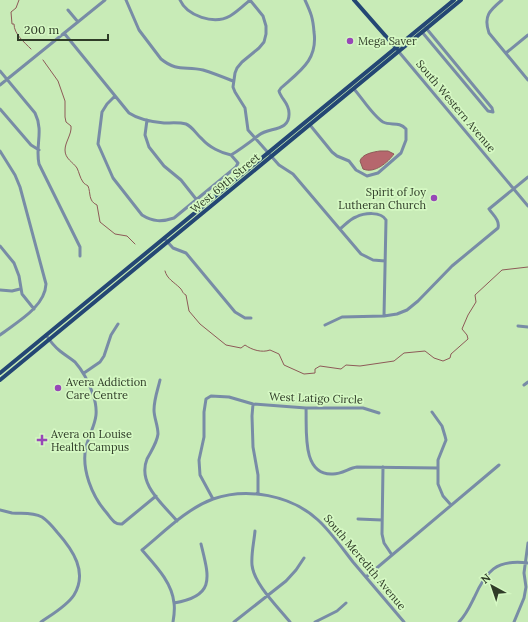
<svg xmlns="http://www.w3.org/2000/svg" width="528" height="622" font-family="Lora,serif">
<rect width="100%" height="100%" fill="#c8ebb7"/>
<path fill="#b6676d" stroke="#8e5a58" d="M380 151H388L394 154C388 162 375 174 363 169L360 161C362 154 373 152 380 151Z"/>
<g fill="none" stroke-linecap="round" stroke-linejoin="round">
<path stroke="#8e5a58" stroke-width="1" d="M19 0 16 8 11 12 12 24H14C14 34 24 42 31 49
M43 60 58 81 65 101V117L66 122 71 126C72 134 65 142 65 150 65 159 73 162 77 168 79 172 80 178 83 182 84 184 87 185 88 186 91 193 88 201 97 205L100 222 115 234 127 236 135 244
M165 271C167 279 174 282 180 288 183 291 182 293 186 295L189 311 200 324 226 345 241 348 245 345C252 350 262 353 270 350L279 354 284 365 304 374 315 373V369L320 366 341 369 346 365 360 366 394 361 404 353 425 351 434 358 443 361 450 358 451 354 468 339 467 335 462 329 468 315 476 302 475 295 502 270 528 267"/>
<path stroke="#788ca6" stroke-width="3" d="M126 0 139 30 161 59C177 72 185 66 203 70 213 73 223 77 233 81
M180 0C187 16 214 25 230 16 237 12 243 6 250 0
M250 0 263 16 266 26V34L264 42 259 48 242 62 237 68 235 73 233 87 235 92 245 108 248 130 279 165 293 174 361 254 373 260 385 261
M502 0C490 10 483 16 489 33L528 80
M68 10 78 22
M426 28 492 108 493 112
M422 32 488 111 493 112
M64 33 129 113C138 119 153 122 164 123 171 123 179 122 186 124 193 127 196 134 202 139 209 147 221 153 231 155
M399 52 528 206
M506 53 528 35
M0 71 35 113C44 131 35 146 39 164L80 247V256
M0 85 105 0
M115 96 107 104 102 112 98 144 113 178 142 215C153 222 162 222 174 218L236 167 238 163 231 155
M0 109 31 145 39 150
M147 120 145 135 149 147 164 166 181 180 196 199
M310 125 332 152 337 156 349 161 356 170 367 176 378 173 401 153 406 140V129C399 121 391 126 383 122 373 116 362 98 354 89
M0 151 15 175 20 187 46 284C45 307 17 322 0 335
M231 155C241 149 250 142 259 135 269 127 290 132 289 113 289 103 281 99 279 91L281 88C300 71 318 60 314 32 313 18 311 13 305 0
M340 229C345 225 350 219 356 217 364 213 381 211 386 220L384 316
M164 238 173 248 186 253 235 312 245 318H251
M0 246 14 263 19 276 22 294 34 309
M0 290 12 291 20 289
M325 325 342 317 384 316 397 314 407 310 418 301 452 266 498 228C500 220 493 215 489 209L528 177
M518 326 528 327
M46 335C50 341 55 347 60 351 65 355 70 358 75 362 83 371 89 383 93 394 101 419 92 425 86 447 81 469 92 496 106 512 111 518 114 525 122 524L156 496
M84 373 100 362 104 356 111 335 118 324
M160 380C158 389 154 399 154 410 154 418 158 425 158 434 157 443 151 451 147 459 137 484 163 504 177 521
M524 385 528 382
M253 404 252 416 253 447 258 475V494
M306 408C307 429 301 476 333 474 342 474 349 468 357 467L438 468
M432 412 442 426 445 436 446 440 438 460V484L443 496 451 505
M383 467 382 534 384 543 392 555
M213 499 200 475 199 460 204 437V412L206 399 211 396 229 397 253 404 306 408H363L379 413
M0 510C4 511 8 512 12 513 22 514 32 512 42 517 48 521 53 527 57 532 73 550 88 572 74 595 67 606 51 615 41 622
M358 519 382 520
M255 531C254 542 251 554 252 565 254 584 278 607 290 622
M366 577 499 465
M174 603C216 596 209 577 201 544
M173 622C174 616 175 609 174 603 172 582 155 565 142 550 163 533 186 509 213 499 247 487 291 495 318 520 331 532 342 548 353 562 370 582 387 602 404 622
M234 622 286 581 296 570 304 558
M315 622 337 611 346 603
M459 622C466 615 470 606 474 598 486 571 496 559 528 563
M514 622 524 598 526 587 524 573 528 543"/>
<path stroke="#244774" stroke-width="4" d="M354 0 397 49
M0 373 454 0
M0 380 461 0"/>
</g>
<g fill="#9747b7" stroke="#d5f8c3" stroke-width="1.5">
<circle cx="350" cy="41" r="4"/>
<circle cx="434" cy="198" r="4"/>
<circle cx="58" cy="388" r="4"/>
<path d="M40 434h4v4h4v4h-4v4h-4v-4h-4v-4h4z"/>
</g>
<g text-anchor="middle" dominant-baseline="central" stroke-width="3.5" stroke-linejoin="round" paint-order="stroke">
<g font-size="11" fill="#2f3c28" stroke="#d5f8c3" text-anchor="start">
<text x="358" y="41">Mega Saver</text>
<text x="426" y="192" text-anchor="end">Spirit of Joy<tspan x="426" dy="13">Lutheran Church</tspan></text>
<text x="66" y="382">Avera Addiction<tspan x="66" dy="13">Care Centre</tspan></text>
<text x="51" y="434">Avera on Louise<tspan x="51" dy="13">Health Campus</tspan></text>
</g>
<g font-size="11" fill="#2f3c28" stroke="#d5f8c3">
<text transform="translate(456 106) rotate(50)">South Western Avenue</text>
<text transform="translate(225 183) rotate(-40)">West 69th Street</text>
<text transform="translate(316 398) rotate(2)">West Latigo Circle</text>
<text transform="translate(365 562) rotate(50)">South Meredith Avenue</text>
</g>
</g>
<g transform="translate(492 586) rotate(320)" stroke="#d5f8c3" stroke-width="3" paint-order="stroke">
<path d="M0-3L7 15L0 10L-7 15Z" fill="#2f3c28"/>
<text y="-6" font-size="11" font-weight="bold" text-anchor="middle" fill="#2f3c28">N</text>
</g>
<path d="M18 34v6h90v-6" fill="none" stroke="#2f3c28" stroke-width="2"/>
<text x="24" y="34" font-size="12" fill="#2f3c28" stroke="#d5f8c3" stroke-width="3" paint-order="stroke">200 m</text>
</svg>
